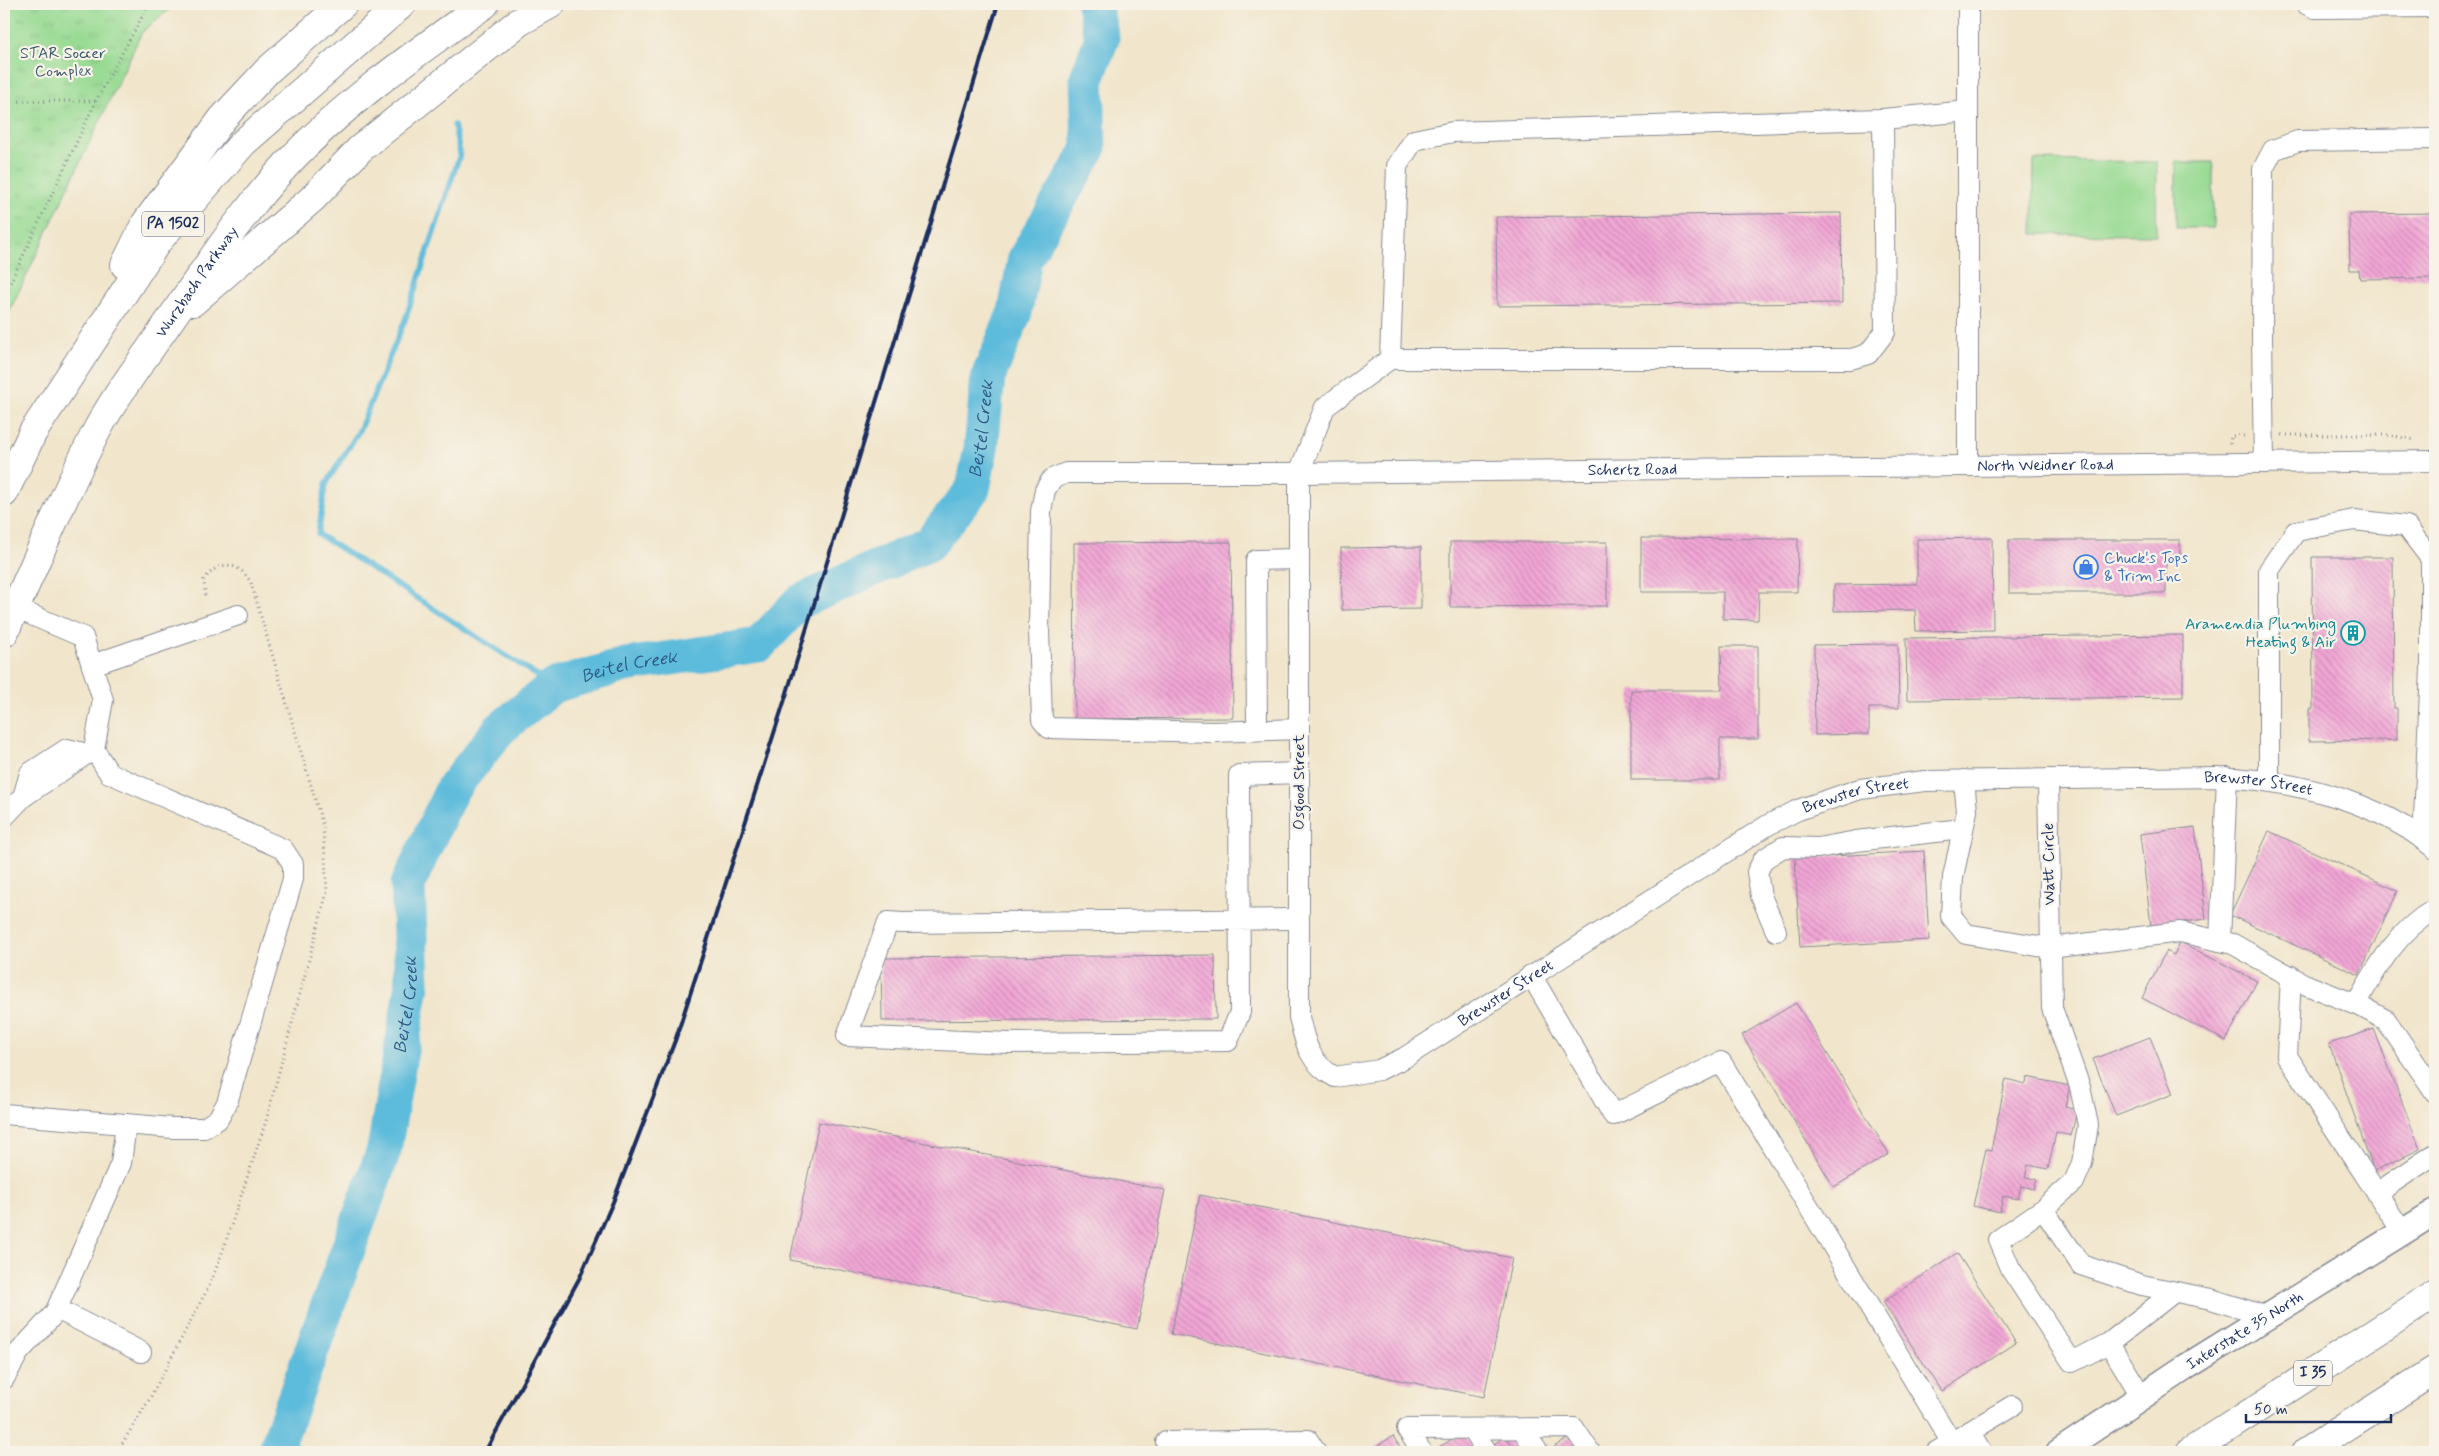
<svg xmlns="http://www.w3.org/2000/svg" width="2439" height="1456" font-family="Mynerve,sans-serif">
<defs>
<pattern id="park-tufts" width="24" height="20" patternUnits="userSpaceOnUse" patternTransform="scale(1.25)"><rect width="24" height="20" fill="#97da92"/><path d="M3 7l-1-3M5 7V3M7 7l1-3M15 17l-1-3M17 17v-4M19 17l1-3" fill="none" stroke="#82bb80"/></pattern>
<pattern id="building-back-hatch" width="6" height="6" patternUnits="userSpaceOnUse" patternTransform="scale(1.25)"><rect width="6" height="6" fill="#f3a7d6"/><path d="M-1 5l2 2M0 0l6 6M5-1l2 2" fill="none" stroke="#c488b1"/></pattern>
</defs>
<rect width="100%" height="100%" fill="#f7f3e8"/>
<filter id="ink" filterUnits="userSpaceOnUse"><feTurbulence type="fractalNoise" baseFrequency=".02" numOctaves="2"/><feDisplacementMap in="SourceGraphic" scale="10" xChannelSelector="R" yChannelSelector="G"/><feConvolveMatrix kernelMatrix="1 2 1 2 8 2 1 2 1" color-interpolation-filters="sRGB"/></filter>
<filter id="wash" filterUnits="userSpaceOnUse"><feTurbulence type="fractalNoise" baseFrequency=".0096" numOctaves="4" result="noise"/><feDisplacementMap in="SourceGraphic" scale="20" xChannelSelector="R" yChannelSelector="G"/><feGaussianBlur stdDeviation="1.12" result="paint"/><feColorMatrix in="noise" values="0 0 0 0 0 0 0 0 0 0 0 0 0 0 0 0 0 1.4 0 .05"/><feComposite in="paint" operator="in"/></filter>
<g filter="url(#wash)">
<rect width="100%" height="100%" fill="#f1e5cb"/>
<path fill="#97da92" stroke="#598478" d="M2034 160 2157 162 2156 235 2033 234Z
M2176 162H2213V228H2176Z"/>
<path fill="url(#park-tufts)" stroke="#598478" d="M4 4H176L142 32 4 323Z"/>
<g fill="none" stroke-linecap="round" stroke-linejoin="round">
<path stroke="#5dbbdb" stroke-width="5.5" d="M454 125 460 154 405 320 359 431 326 484 318 534 553 686"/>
<path stroke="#5dbbdb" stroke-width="35" id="s1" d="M275 1452 384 1150 412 985 408 884 452 789 500 729 553 686 625 665 759 645 799 602 929 544 973 489 981 448 988 377 1015 312 1025 258 1089 149 1087 78 1102 38 1094 4"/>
</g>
<g id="blocks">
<path fill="url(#building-back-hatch)" d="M1841 213 1842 303 1497 306 1496 217Z
M2435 213V278L2360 279 2359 270H2350L2349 214Z
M1641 538 1798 539 1797 592H1759L1758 620 1723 619V592H1641Z
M1992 538 1993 630 1916 631 1915 610 1834 611V585L1917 584V539Z
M2009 540H2180V560H2166V593H2009Z
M1231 542 1233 718 1075 719 1074 543Z
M1450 542H1607V606L1450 607Z
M1421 547V609L1342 610 1341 548Z
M2312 557H2393L2394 708H2397V740L2309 741V709H2313Z
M2183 635V697L1907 700 1906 638Z
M1898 644 1899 708H1869V734L1815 735 1814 645Z
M1721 646H1758V739H1720V780H1631V690H1722Z
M2195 827 2206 919 2151 926 2140 834Z
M2269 831 2398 891 2359 975 2230 915Z
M1924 851 1929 940 1800 947 1795 858Z
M2180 942 2257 981 2226 1041 2142 998 2166 951 2174 955Z
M1215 955 1216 1019 882 1021 881 958Z
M1796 1003 1889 1154 1834 1187 1742 1035Z
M2374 1029 2420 1149 2374 1171 2329 1044Z
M2150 1037 2173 1094 2116 1116 2093 1059Z
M2027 1077 2070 1086 2065 1107 2077 1110 2071 1136 2056 1132 2048 1169 2028 1165 2025 1177 2037 1179 2034 1189 2021 1186 2018 1199 2003 1196 2000 1212 1973 1206 1986 1149 1991 1150 2006 1079 2026 1084Z
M819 1122 1165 1190 1137 1329 790 1260Z
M1200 1195 1512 1258 1484 1397 1171 1334Z
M1957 1253 2016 1343 1942 1391 1883 1302Z
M1464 1432 1476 1452H1442L1439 1447Z
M1393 1436 1403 1452H1369V1451Z
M1506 1436 1516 1452H1492L1489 1447Z
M1571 1436 1582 1452H1558L1554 1447Z"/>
</g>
</g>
<g filter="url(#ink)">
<use href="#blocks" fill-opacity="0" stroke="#868a94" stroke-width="1"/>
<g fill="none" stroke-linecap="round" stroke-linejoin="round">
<g stroke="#868a94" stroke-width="22">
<g id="minor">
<path d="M2306 4 2315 8 2435 7"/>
<path d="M1883 119 1968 111"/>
<path id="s2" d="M1390 359 1397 166 1414 140 1453 132 1883 119 1885 332 1868 354 1851 359H1390L1325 407 1299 473V1017C1305 1043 1310 1064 1335 1077L1379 1070 1404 1058 1768 825 1798 810 1860 789 1925 781 2218 777C2292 780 2378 800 2435 849"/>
<path d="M2264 463 2262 336 2263 169 2273 150 2298 141 2435 139"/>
<path d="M1968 466V4"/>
<path d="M92 665 238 615"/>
<path id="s3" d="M1299 729 1213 732 1049 728 1042 720 1039 631 1041 511 1045 490 1052 479 1066 473H1299L2435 461"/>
<path d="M1257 730 1256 560 1299 559"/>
<path d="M1299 773 1239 775 1240 1012 1228 1041 1009 1043 847 1036 888 922 902 923 1299 919"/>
<path d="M1964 780 1967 811 1953 877 1951 916 1966 934 2050 948 2180 932 2233 944 2304 984 2360 1006 2386 1020 2435 1092"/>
<path d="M2269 781V570L2296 531 2354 520 2406 526 2431 559V669L2423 840"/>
<path d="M23 797 30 773 67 749 87 754"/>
<path d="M4 817 23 797 94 749"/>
<path d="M1776 931 1761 896 1757 872 1764 859 1783 847 1818 848 1856 841 1962 829"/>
<path d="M2220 941 2227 777"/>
<path d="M1531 975 1613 1115 1721 1062 1952 1443"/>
<path d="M2291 976 2287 1056 2403 1233"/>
<path d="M2356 1004C2377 967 2397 931 2435 909"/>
<path d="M4 1114 173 1128H204L218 1119 227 1103 293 879V864L283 849 109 773 94 749 103 700 83 637 15 608"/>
<path d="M2377 1193 2435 1154"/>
<path d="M2043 1209 2074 1182 2082 1163 2088 1125 2080 1087 2052 1008 2048 779"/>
<path d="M57 1309 141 1352"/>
<path d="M2109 1343 2174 1292"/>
<path d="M4 1379 19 1352 55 1313 121 1163 126 1124"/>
<path d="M2142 1397 2109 1343 2072 1362 2010 1268 1998 1240 2043 1209 2081 1265 2142 1285 2211 1299 2268 1317"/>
<path d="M1472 1429 1487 1452"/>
<path d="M1522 1429 1538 1452"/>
<path d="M1969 1432 2012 1406"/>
<path d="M1166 1442 1308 1440 1316 1452"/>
<path d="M1422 1452 1407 1429 1574 1428 1590 1452"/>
<path d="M1936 1452 1969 1432 1981 1452"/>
</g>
</g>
<g stroke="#868a94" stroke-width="28">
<g id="major">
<path id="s4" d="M2059 1452 2186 1367 2435 1212"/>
</g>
</g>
<g stroke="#868a94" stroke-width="30">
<g id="highway">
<path d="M125 265 145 224 223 118 268 70 343 4"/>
<path d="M193 302 312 199 360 149 519 22 551 4"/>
<path d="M4 493 33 432 157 242 243 143 402 4"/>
<path id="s5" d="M4 633C34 567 62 498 95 434 113 399 137 368 159 336 201 276 237 218 287 164 345 102 416 53 485 4"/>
<path d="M2190 1452 2435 1294"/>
<path d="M2306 1452 2435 1370"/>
</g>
</g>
<path stroke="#868a94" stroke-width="3" stroke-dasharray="1 4" stroke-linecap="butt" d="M4 101H96
M4 296 96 101 149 4
M2282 435H2389L2415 440
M2230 444 2231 436H2246
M117 1452 149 1400 209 1286 221 1256 266 1121 327 892 323 826 251 583C239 561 219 559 204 580L205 596"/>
<use href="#minor" stroke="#fff" stroke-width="20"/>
<use href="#major" stroke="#fff" stroke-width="25"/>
<use href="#highway" stroke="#fff" stroke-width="28"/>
<path stroke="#1b2f5e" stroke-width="4" d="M485 1452 580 1277 613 1202 676 1038 786 696 998 4"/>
</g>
</g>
<defs>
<g id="shop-ring" transform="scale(1.25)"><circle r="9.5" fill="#f7f3e8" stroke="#3f7fe0" stroke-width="1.5"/><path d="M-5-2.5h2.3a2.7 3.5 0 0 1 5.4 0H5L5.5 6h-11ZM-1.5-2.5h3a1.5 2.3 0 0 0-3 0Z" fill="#3f7fe0"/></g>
<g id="building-ring" transform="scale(1.25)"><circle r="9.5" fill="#f7f3e8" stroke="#0f9aa8" stroke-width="1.5"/><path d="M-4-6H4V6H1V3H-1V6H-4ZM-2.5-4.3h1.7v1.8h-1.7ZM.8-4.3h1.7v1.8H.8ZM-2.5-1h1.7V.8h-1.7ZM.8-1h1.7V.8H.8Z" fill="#0f9aa8"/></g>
</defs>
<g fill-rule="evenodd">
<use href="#shop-ring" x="2086" y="567"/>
<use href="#building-ring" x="2353" y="633"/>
</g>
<g text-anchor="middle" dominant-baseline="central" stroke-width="4.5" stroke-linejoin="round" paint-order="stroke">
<g fill="#f7f3e8" stroke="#5d6a87" stroke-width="1">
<rect x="142" y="211.5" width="62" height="25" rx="4"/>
<rect x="2294" y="1360.5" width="38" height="25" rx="4"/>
</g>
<g font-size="15" font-weight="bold" fill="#1b2f5e">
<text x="173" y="224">PA 1502</text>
<text x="2313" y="1373">I 35</text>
</g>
<g font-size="16" fill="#3a5a6b" stroke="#f7f3e8">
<text x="63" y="53">STAR Soccer<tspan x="63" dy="18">Complex</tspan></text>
</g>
<g font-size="16" fill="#1b2f5e" stroke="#f7f3e8">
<text stroke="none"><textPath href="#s5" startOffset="402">Wurzbach Parkway</textPath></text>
<text stroke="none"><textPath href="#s3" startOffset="1499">North Weidner Road</textPath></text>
<text stroke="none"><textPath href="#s3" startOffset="1086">Schertz Road</textPath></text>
<text transform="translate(1299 782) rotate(-90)">Osgood Street</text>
<text stroke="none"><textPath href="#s2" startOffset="3185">Brewster Street</textPath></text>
<text stroke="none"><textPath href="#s2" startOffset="2780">Brewster Street</textPath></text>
<text transform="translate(2049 864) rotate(-91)">Watt Circle</text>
<text stroke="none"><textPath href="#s2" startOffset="2375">Brewster Street</textPath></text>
<text stroke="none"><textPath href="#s4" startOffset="222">Interstate 35 North</textPath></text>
</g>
<g font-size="16" fill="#366cbe" stroke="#f7f3e8" text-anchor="start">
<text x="2104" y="558">Chuck's Tops<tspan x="2104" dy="18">&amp; Trim Inc</tspan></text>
</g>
<g font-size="16" fill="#0d838f" stroke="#f7f3e8" text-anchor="end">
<text x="2336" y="624">Aramendia Plumbing<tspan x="2336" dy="18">Heating &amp; Air</tspan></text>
</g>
<g font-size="18" font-style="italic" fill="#2f5984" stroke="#f7f3e8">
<text stroke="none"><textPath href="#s1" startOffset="1382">Beitel Creek</textPath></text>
<text stroke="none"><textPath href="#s1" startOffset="918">Beitel Creek</textPath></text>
<text stroke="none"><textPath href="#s1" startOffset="468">Beitel Creek</textPath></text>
</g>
</g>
<rect width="2439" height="1456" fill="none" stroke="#f7f3e8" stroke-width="20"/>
<path d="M2246 1414v8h145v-8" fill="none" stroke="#1b2f5e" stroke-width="2.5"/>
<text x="2254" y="1414" font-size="15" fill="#1b2f5e" stroke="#f7f3e8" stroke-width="4" paint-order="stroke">50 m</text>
</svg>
